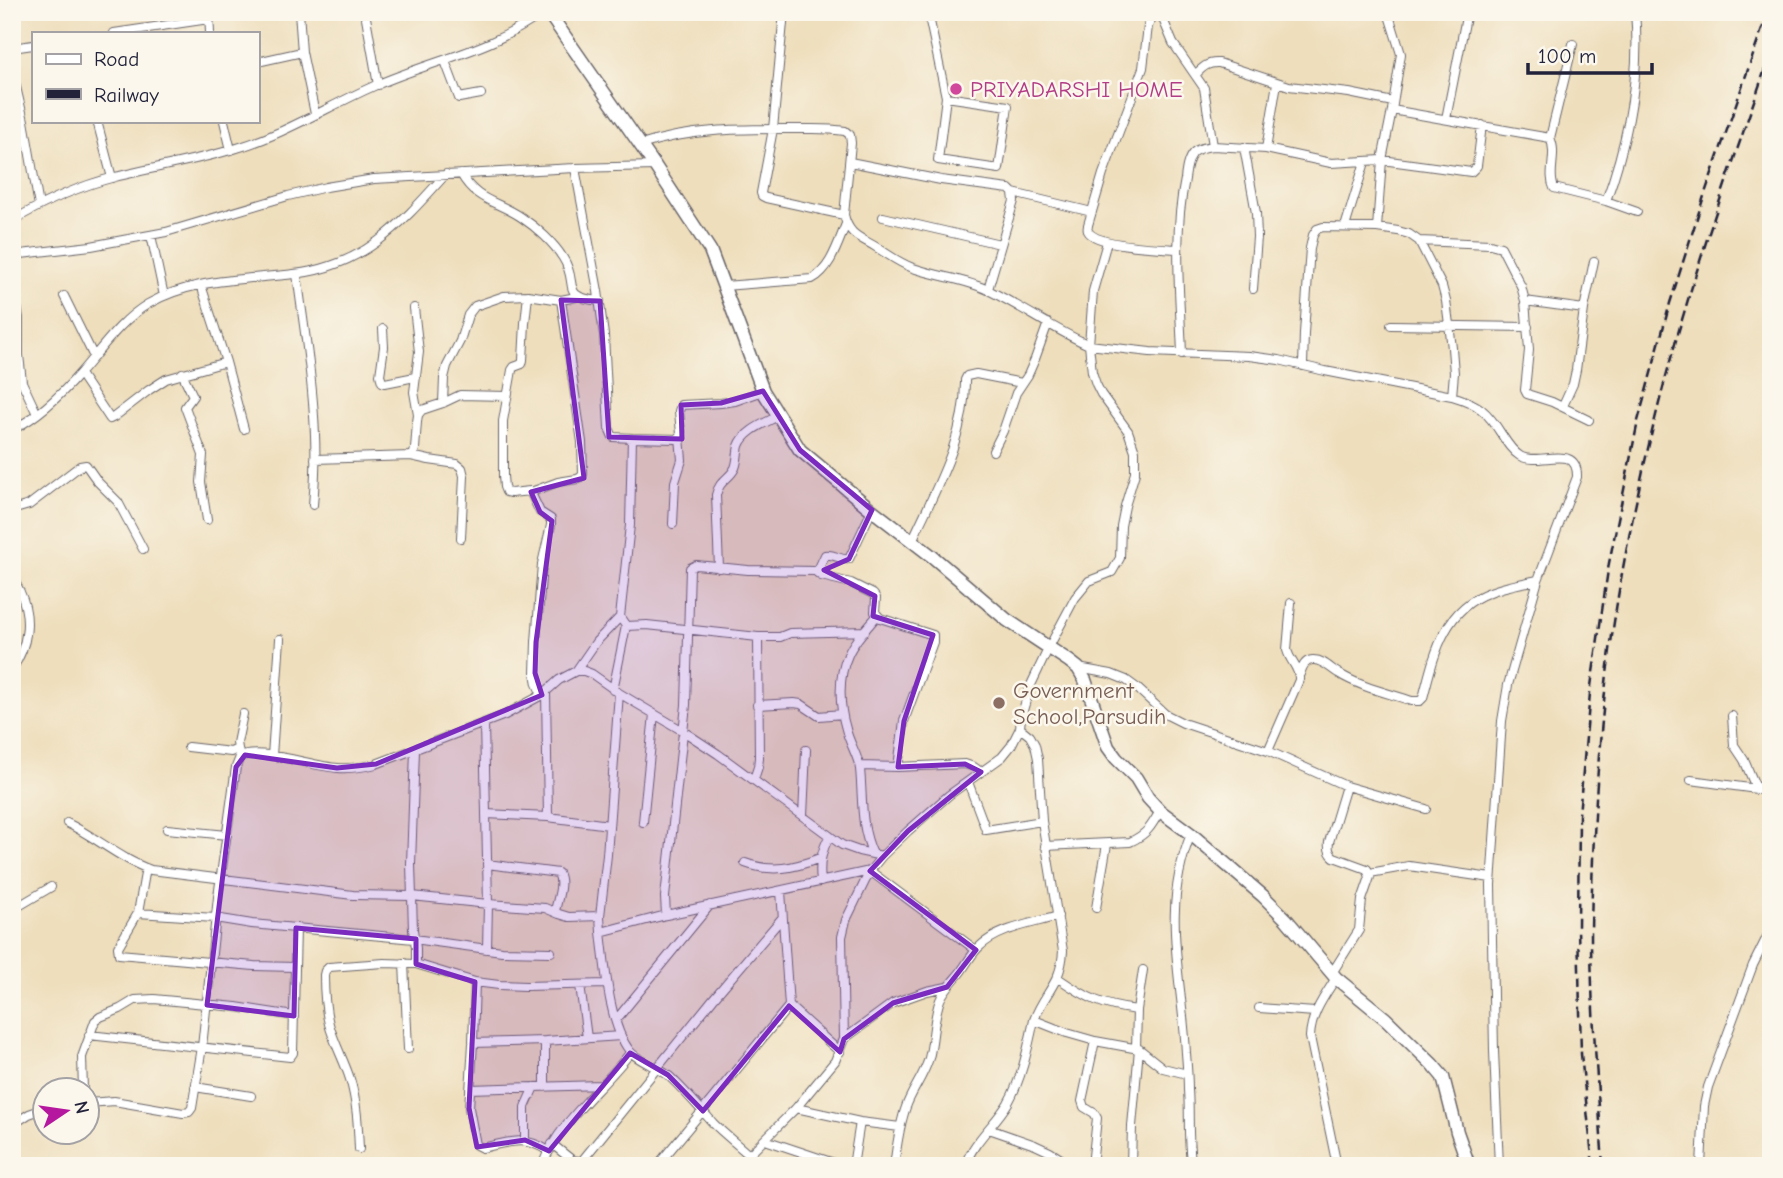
<svg xmlns="http://www.w3.org/2000/svg" width="1783" height="1178" font-family="'Comic Neue',sans-serif">
<rect width="100%" height="100%" fill="#fbf7ec"/>
<filter id="ink" filterUnits="userSpaceOnUse"><feTurbulence type="fractalNoise" baseFrequency=".0143" numOctaves="2"/><feDisplacementMap in="SourceGraphic" scale="14" xChannelSelector="R" yChannelSelector="G"/><feConvolveMatrix kernelMatrix="1 2 1 2 8 2 1 2 1" color-interpolation-filters="sRGB"/></filter>
<filter id="wash" filterUnits="userSpaceOnUse"><feTurbulence type="fractalNoise" baseFrequency=".00686" numOctaves="4" result="noise"/><feDisplacementMap in="SourceGraphic" scale="28" xChannelSelector="R" yChannelSelector="G"/><feGaussianBlur stdDeviation="1.57" result="paint"/><feColorMatrix in="noise" values="0 0 0 0 0 0 0 0 0 0 0 0 0 0 0 0 0 1.4 0 .05"/><feComposite in="paint" operator="in"/></filter>
<g filter="url(#wash)">
<rect width="100%" height="100%" fill="#eedebc"/>
</g>
<g filter="url(#ink)">
<g fill="none" stroke-linecap="round" stroke-linejoin="round">
<g stroke="#696468" stroke-width="10">
<path id="street" d="M209 12 210 33
M299 12 302 52 315 114
M365 12 378 85
M784 12 773 129 761 193 762 196 766 198 844 215
M928 12 946 97 938 160 999 169 1008 106 946 97
M1159 12 1152 18 1148 26 1143 68 1103 174 1088 225C1088 227 1087 229 1088 231 1096 246 1161 248 1178 249
M1388 12 1401 54 1392 110 1382 160 1471 172 1477 166 1482 125
M114 33 209 19
M12 48 33 45
M445 61 459 98 481 94
M257 62 302 52
M12 70 24 121 39 206
M1196 74C1203 67 1208 62 1219 63L1289 86 1349 93 1393 102
M1392 110 1550 138C1558 154 1547 173 1554 188L1606 201 1637 212
M1446 119 1467 12
M97 121 112 178
M224 121 231 150
M1550 138 1573 44
M641 145C690 128 745 129 796 129 812 129 829 128 845 131L850 135 851 143 844 215C849 236 860 237 876 247 889 255 899 263 913 268 939 277 966 279 990 291 1024 308 1055 330 1089 345L1093 291 1107 242
M1244 147 1256 213 1257 237 1253 289
M1266 149 1277 83
M850 162 941 180 1009 189 1013 193 1014 201 988 289
M575 168 598 291 604 335 609 428 613 437 632 438
M461 174C476 201 497 201 521 217 536 227 554 243 563 258 580 284 558 297 600 301
M1013 193 1092 212
M1606 201C1628 140 1641 77 1635 12
M883 217 1000 244
M12 221C44 202 79 186 115 177 154 167 195 161 234 149 283 135 327 107 374 86 433 60 491 51 544 12
M1345 227 1365 162
M151 235 164 296
M1419 241 1490 244 1501 247 1521 286 1525 301 1529 350 1525 390 1527 394 1552 402 1589 420
M12 255 91 246 166 232 288 196 326 187 374 179 575 168 655 166
M297 274C304 328 313 381 315 435 316 458 315 482 313 505
M12 279 19 318V355L22 382 37 414
M201 285 226 362 244 429
M724 286 812 279C831 269 838 243 846 224
M528 295 525 323 523 360 522 364 514 367 512 370 503 421V476L504 487 506 492 511 493 530 491 540 512 551 519V525L542 564 536 642 535 673 537 684 542 695
M64 296 94 357
M1525 301 1584 309
M414 308 419 352 414 392 418 415
M1391 325 1528 327
M383 329 384 347 380 375 382 382 385 383 415 377
M1182 354C1180 296 1173 236 1185 179 1186 171 1187 160 1193 153 1198 148 1206 147 1213 146
M1303 366 1304 333 1310 248 1313 235 1317 229 1323 227 1377 228
M182 373 193 396 185 407 203 455 201 482 207 520
M80 374 110 419 114 417 149 390 166 379 226 362
M1452 396C1479 404 1487 411 1502 435 1507 443 1512 451 1520 456 1539 467 1578 442 1577 477L1538 580 1508 685 1502 721 1491 885 1494 1051 1499 1166
M443 403 444 378 447 366 460 341 468 315 475 306 504 296 528 295 561 300 576 297
M1563 406 1573 384 1576 370 1584 309 1594 261
M12 430C38 417 62 394 81 372 102 348 121 320 148 304 192 278 246 280 294 274 365 266 401 224 446 174
M993 451 1003 431 1016 393 1028 375 1035 359 1048 323
M411 456 429 460 457 464 462 468 464 476 461 538
M315 459 411 456 414 453 415 449 417 422 418 415 422 410 443 403 460 395 507 396
M531 492 558 482 577 479 581 477 583 474 582 442 561 300
M12 510 29 505 80 466 86 465 98 482 118 502 143 549
M673 524 675 482 682 460 680 437
M912 541C935 490 966 437 965 380L967 376 976 374 1022 383
M719 568 716 495C720 479 729 480 735 468 738 461 737 453 739 446 744 431 765 423 778 416
M815 571 821 576 851 583 873 594 876 598 875 612 880 618 933 635V642L904 721 898 767
M12 577C15 582 18 587 20 592 32 618 28 646 12 669
M626 626 647 625 758 637 759 758 758 767 754 779
M758 637H780L790 633 865 631
M1078 668 1111 674 1126 680 1137 688 1165 714 1183 723 1268 751 1346 786 1426 809
M576 671 596 642 620 617
M1300 674C1302 668 1305 659 1314 660 1323 660 1331 669 1338 673 1360 687 1388 693 1412 701H1420L1423 698C1434 656 1443 609 1490 592 1505 586 1522 583 1538 580
M613 690 626 626 620 617 630 525 632 438 677 439 681 434 679 411 681 405 721 403 735 401 763 391
M619 693 683 731 718 754 842 845 859 851 882 856
M757 705 794 703 801 704 819 716 842 714
M1732 716 1734 745 1744 760 1757 790
M484 723 488 904 487 949
M1020 728 1030 736 1035 745 1038 759 1042 821 1063 951C1061 985 1044 992 1034 1020L1067 1033 1095 1041 1139 1049 1163 1068 1187 1074
M188 747 231 752 237 749
M415 750 411 864 413 930 416 948V964
M1268 751 1299 680C1300 668 1290 662 1287 650L1291 603
M239 754 237 743 243 714
M272 756 280 639
M860 766 898 767 965 764 974 767 981 772
M1691 780 1771 791
M968 782 986 830 1042 821
M486 814 548 817 546 692
M803 816 806 750
M548 817 609 825
M643 822 654 714
M67 823C96 837 120 859 151 870L353 895 412 896 488 904 545 908 559 914 569 917 600 916
M167 829 227 835
M1191 834C1160 911 1182 974 1186 1053 1187 1065 1188 1078 1188 1090 1190 1116 1187 1141 1192 1166
M1045 846 1130 842C1147 834 1151 827 1160 811
M873 854C860 827 863 799 860 769 858 755 849 743 846 729 839 706 838 676 848 655 854 640 867 628 877 616
M745 863C772 873 794 868 820 858
M487 864 558 873C564 884 557 899 555 912
M146 868 138 913 118 947 119 954 254 966 295 967
M1370 873 1409 866 1491 878
M821 882C819 864 821 852 829 837
M1096 908 1107 844
M12 910 51 887
M138 913 215 918 252 924 414 939 502 951 551 952
M666 915 665 897 686 705 690 568 696 565 748 570 815 571 818 570 825 555C834 553 841 561 849 559L872 510
M601 932C605 965 609 1024 629 1050 636 1060 658 1067 669 1076 685 1091 699 1107 713 1123 724 1134 737 1144 749 1155
M404 963 408 1049
M1332 973 1359 930 1362 900 1370 877 1367 869 1334 857C1329 853 1328 849 1329 842L1346 786
M1058 978C1087 998 1102 1006 1137 1010
M1336 978C1324 997 1311 1014 1310 1037L1337 1166
M475 982 473 1043 469 1108 476 1145 482 1148C509 1142 524 1135 549 1151
M580 985 587 1038
M789 1006 840 1052
M1259 1008 1315 1012
M616 1020 710 905
M89 1035 290 1057 293 1053 296 928
M844 1039 893 1003 927 991 947 987
M545 1041V1087
M473 1043 545 1041 621 1036
M1136 1049 1137 1010 1143 970
M195 1087 251 1096
M470 1089 601 1085
M83 1090 82 1057 95 1021 100 1017 120 1009 135 1000 154 999 236 1007 294 1016
M88 1103 114 1101 183 1113 189 1112 192 1108 202 1047 218 897 236 767 240 757C263 747 312 767 338 768 351 769 363 767 376 764L505 715 542 695 559 680 576 671H584L592 674 619 693 607 855 600 916 601 932 666 915 870 871 976 950
M796 1108 860 1122 900 1127
M12 1125 29 1114 46 1108
M989 1129 1035 1145 1050 1152 1072 1166
M525 1140V1107L534 1087
M765 1140 843 1166
M552 1144 572 1160 579 1161 584 1165
M359 1149C358 1125 357 1102 350 1079 344 1060 334 1043 329 1024 325 1008 324 991 324 975L325 971 329 967 384 963 416 964 475 982 499 985 526 986 607 984
M581 1162 713 999 782 918
M542 1166C560 1120 601 1091 630 1053
M657 1166 789 1006 781 891
M740 1166 749 1155 796 1108 835 1061 844 1039 842 937 846 920 870 871 882 856 908 831 949 795 1002 757 1011 746 1020 728 1021 717 1030 687 1049 647 1075 598 1089 581 1112 572 1120 558 1121 526 1125 506 1135 473V451L1128 431 1101 394 1096 384 1092 372 1089 345 1150 352 1249 356 1279 360 1325 371 1452 396 1454 373 1452 348 1446 301 1442 286 1419 241 1409 234 1398 231 1377 228 1382 160 1331 163 1266 149 1213 146 1204 88 1173 43 1160 12
M853 1166 860 1122
M894 1166C897 1146 899 1126 906 1107 912 1090 924 1076 929 1058 934 1039 933 1019 940 1000 944 990 952 982 959 974 966 965 971 955 978 948 998 928 1032 924 1058 916
M965 1166C973 1141 995 1125 1008 1103 1022 1078 1028 1048 1034 1020
M1092 1166 1097 1118 1094 1113 1084 1107 1082 1101 1095 1041
M1131 1166 1132 1126 1139 1049
M1701 1166 1704 1106 1708 1087 1753 965 1771 929"/>
</g>
<g stroke="#696468" stroke-width="15">
<path id="secondary" d="M548 12 655 166 710 250 763 391 800 450 872 510 933 557 1007 620 1069 661 1078 668 1085 680 1108 747 1116 758 1136 778 1148 798 1160 811 1191 834 1263 896 1286 919 1336 978 1386 1019 1432 1064 1443 1077 1457 1132 1469 1166"/>
</g>
<use href="#street" stroke="#fff" stroke-width="8"/>
<use href="#secondary" stroke="#fff" stroke-width="12"/>
<path stroke="#22223b" stroke-width="2.5" stroke-dasharray="10 5" stroke-linecap="butt" d="M1593 1166 1581 1054 1578 927 1579 815 1590 693 1609 563 1638 421 1670 303 1704 196 1768 12
M1603 1166C1598 1088 1591 1010 1591 932 1593 811 1601 687 1623 568 1639 482 1659 396 1684 313 1710 225 1741 139 1771 52"/>
</g>
</g>
<path fill="#7b2cbf" fill-opacity="0.2" stroke="#7b2cbf" stroke-width="5" stroke-linejoin="round" d="M561 300 600 301 609 437 682 439 681 405 721 403 763 391 800 450 872 510 849 559 824 570 875 596 873 616 933 635 904 721 898 767 965 764 981 772 908 831 870 871 976 950 947 987 893 1003 844 1039 840 1052 789 1006 703 1111 668 1075 630 1053 549 1151 525 1140 477 1147 469 1108 475 982 416 964V939L296 928 294 1016 207 1005 236 767 245 755 337 768 376 764 542 695 535 673 536 642 552 521 540 512 531 492 584 478Z"/>
<circle fill="#d1479c" stroke="#fbf7ec" stroke-width="2.5" cx="956" cy="89" r="7"/>
<circle fill="#8d6e63" stroke="#fbf7ec" stroke-width="2.5" cx="999" cy="703" r="7"/>
<g text-anchor="middle" dominant-baseline="central" stroke-width="5" stroke-linejoin="round" paint-order="stroke">
<g font-size="23" fill="#b23c85" stroke="#fbf7ec" text-anchor="start">
<text x="970" y="89">PRIYADARSHI HOME</text>
</g>
<g font-size="23" fill="#785e54" stroke="#fbf7ec" text-anchor="start">
<text x="1013" y="690">Government<tspan x="1013" dy="26">School,Parsudih</tspan></text>
</g>
</g>
<rect width="1783" height="1178" fill="none" stroke="#fbf7ec" stroke-width="42"/>
<rect x="32" y="32" width="228" height="91" fill="#fbf7ec" stroke="#a4a2a5" stroke-width="2"/>
<rect x="46" y="54" width="35" height="10" fill="#ffffff" stroke="#a4a2a5" stroke-width="2"/>
<text x="94" y="66" font-size="21" fill="#22223b">Road</text>
<rect x="46" y="89" width="35" height="10" fill="#22223b" stroke="#a4a2a5" stroke-width="2"/>
<text x="94" y="102" font-size="21" fill="#22223b">Railway</text>
<g transform="translate(66 1111) rotate(77)"><circle r="33" fill="#fbf7ec" stroke="#a4a2a5" stroke-width="2"/>
<path d="M0-5L12 26L0 18L-12 26Z" fill="#b5179e"/>
<text y="-10" font-size="19" font-weight="bold" text-anchor="middle" fill="#22223b">N</text>
</g>
<path d="M1528 63v10h124v-10" fill="none" stroke="#22223b" stroke-width="3.5"/>
<text x="1538" y="63" font-size="21" fill="#22223b" stroke="#fbf7ec" stroke-width="5" paint-order="stroke">100 m</text>
</svg>
